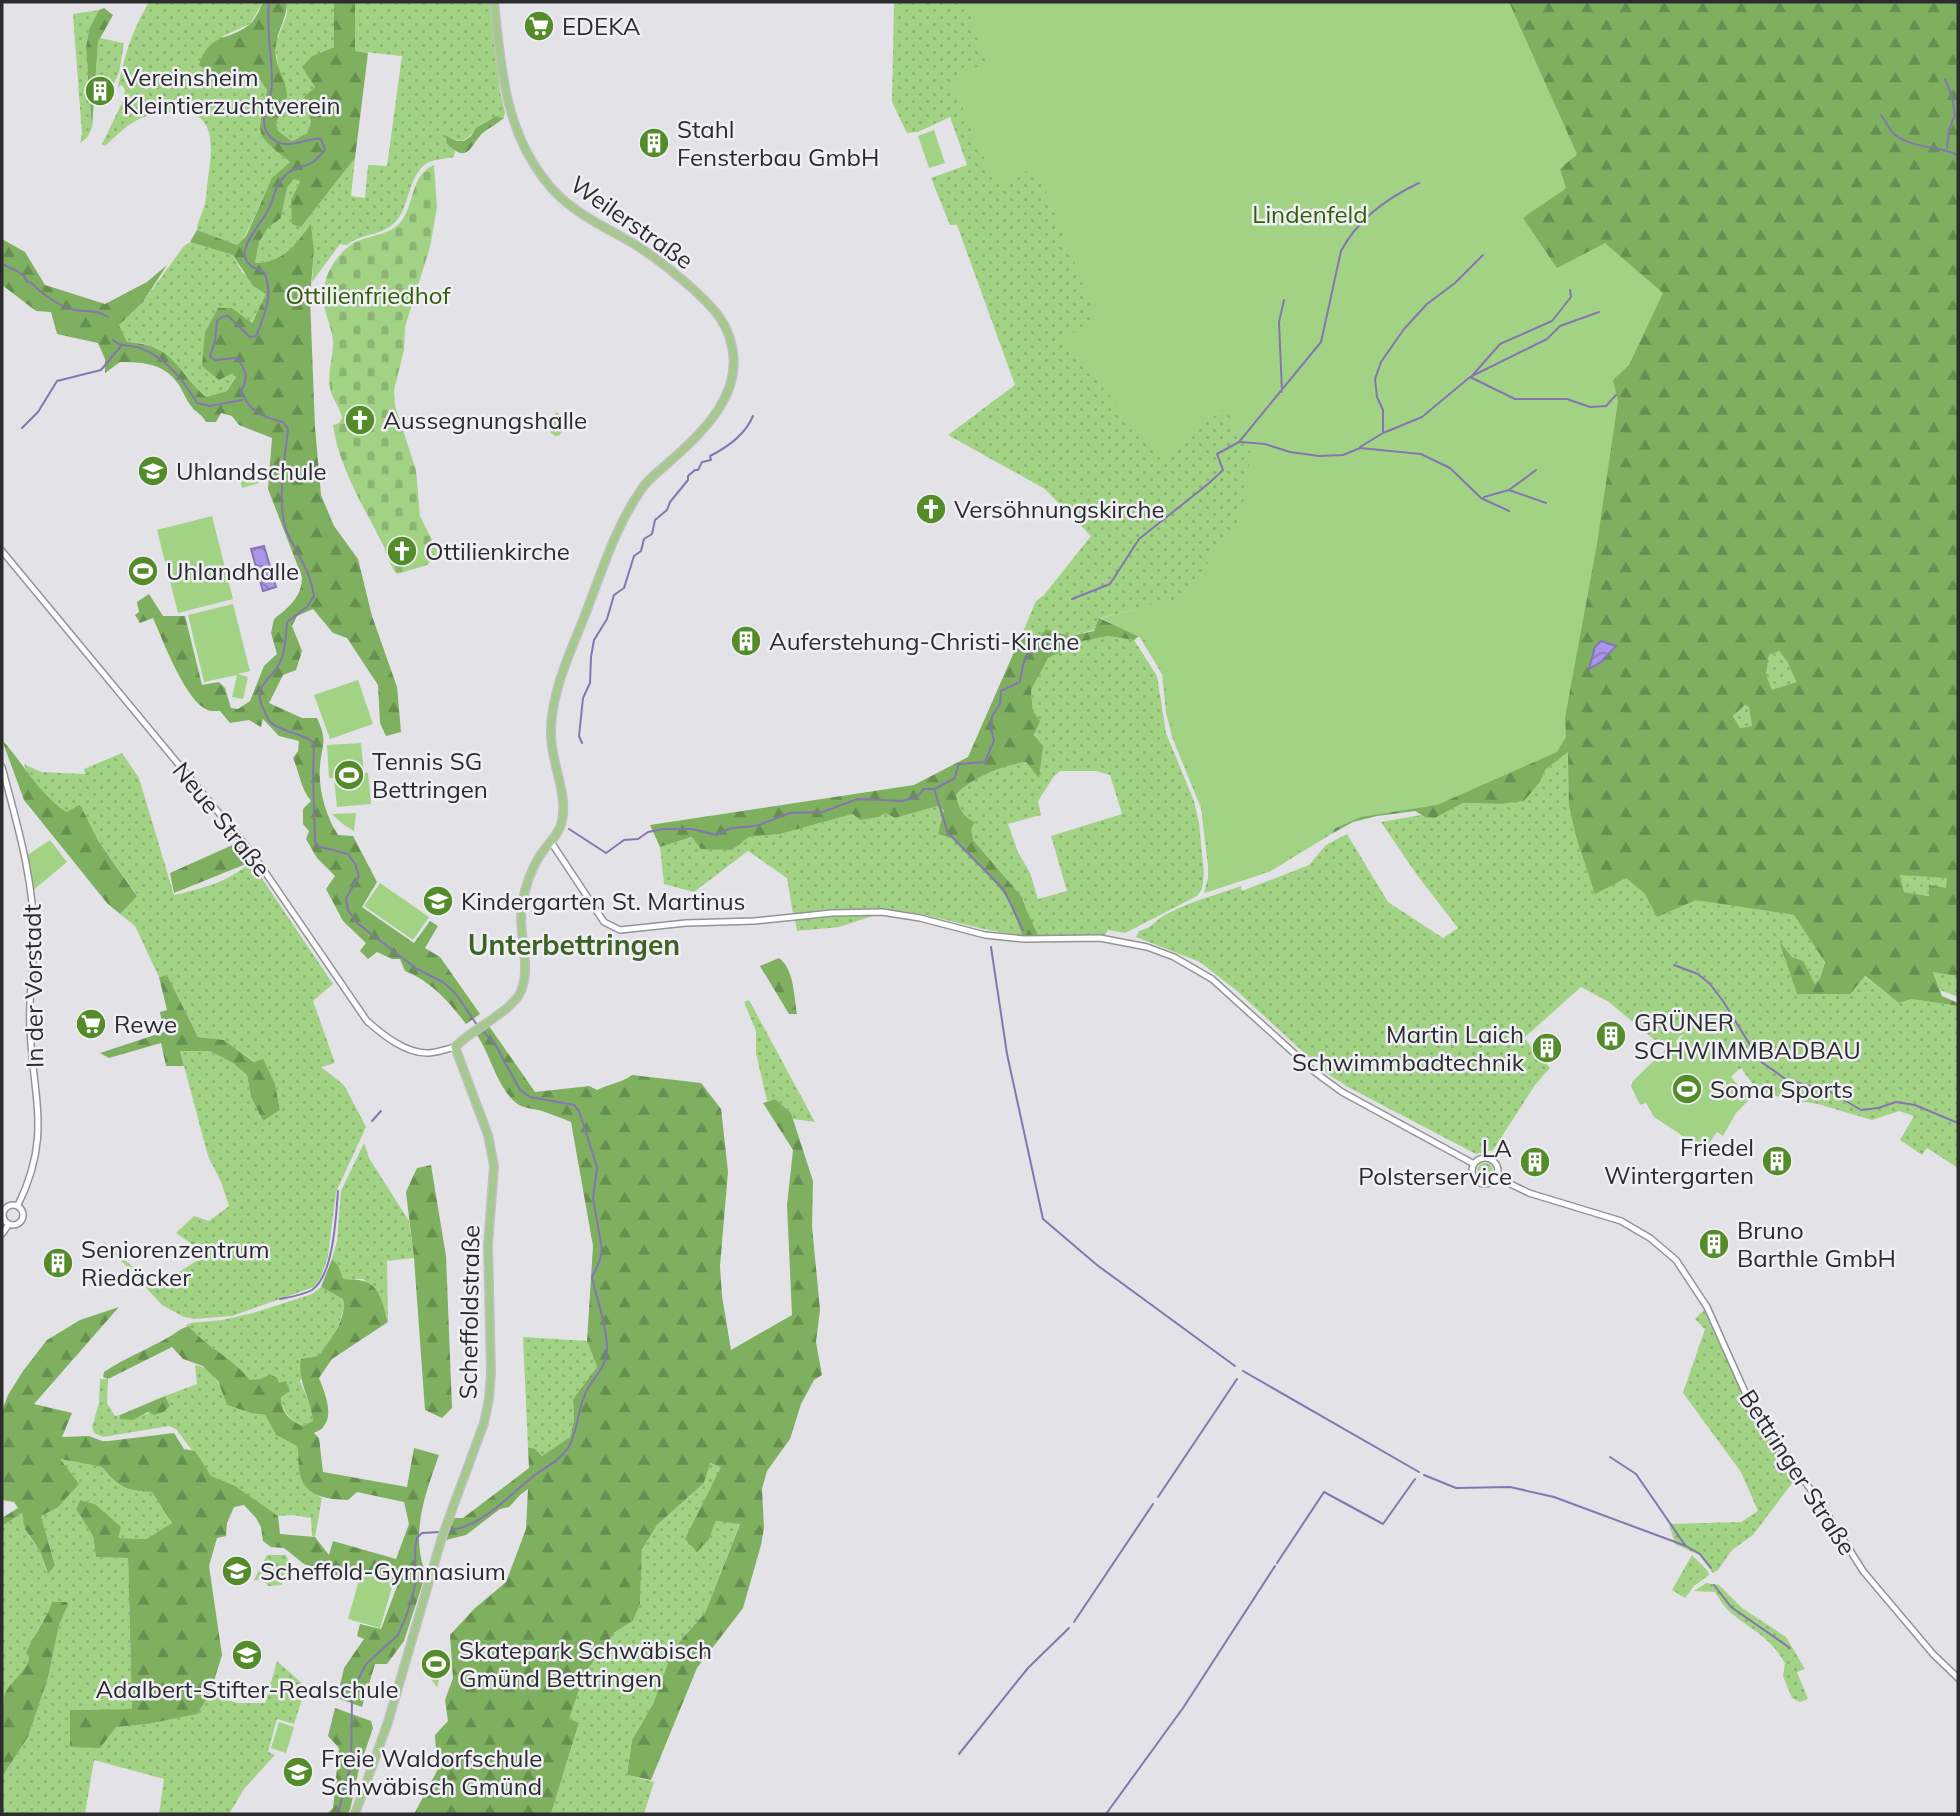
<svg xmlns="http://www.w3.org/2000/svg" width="1960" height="1816" font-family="Mulish,sans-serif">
<defs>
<pattern id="grass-dots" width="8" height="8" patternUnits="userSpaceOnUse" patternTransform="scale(1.75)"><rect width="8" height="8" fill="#a2d385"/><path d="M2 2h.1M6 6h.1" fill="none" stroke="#8cb573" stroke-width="1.8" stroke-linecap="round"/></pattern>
<pattern id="forest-firs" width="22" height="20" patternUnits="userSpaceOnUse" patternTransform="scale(1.75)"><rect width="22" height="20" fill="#7eb060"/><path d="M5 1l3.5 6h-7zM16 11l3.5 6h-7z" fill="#678f50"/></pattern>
<pattern id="cemetery-stones" width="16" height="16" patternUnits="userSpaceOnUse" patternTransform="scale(1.75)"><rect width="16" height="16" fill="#a2d385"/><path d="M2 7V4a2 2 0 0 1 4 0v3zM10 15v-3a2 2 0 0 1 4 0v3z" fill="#8cb573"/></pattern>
<pattern id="water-waves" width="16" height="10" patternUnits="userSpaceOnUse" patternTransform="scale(1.75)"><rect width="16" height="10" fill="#ab95e9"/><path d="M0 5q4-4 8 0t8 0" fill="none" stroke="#8b7abd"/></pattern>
</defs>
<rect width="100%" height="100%" fill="#e3e2e7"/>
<path fill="url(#grass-dots)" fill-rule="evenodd" d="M149 2H263L250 24 223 36 236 72 258 77 267 90C259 135 250 131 290 162L272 179 245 236 237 245 197 230C197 221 203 213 205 204 207 193 207 182 209 171 213 144 214 110 177 112 138 114 132 121 105 146L102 144 122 103 125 90 122 85 118 87C125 54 132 31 149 2Z
M287 2H334V47L312 56 311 79 315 88 304 97 311 122 307 133 292 141 278 131 276 122 285 111 275 45 287 14Z
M355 2H490L500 91 505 112 504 118 496 116C490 120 481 123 476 129 468 137 464 145 451 138L447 144 455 151 454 157C446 159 434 159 427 163 406 177 411 210 392 225 379 236 360 234 347 245L340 244 312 282 314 250 311 225 296 244 274 262 255 263 259 244 267 229 281 218 287 188 294 179 300 180 291 201 301 227 355 158 351 196 365 198 368 165 387 166 402 56 355 51Z
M894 2H1506L1576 156 1338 815 1333 833 1269 872 1204 893 1209 874 1201 808 1172 737 1166 712 1162 674 1139 636 1182 598 1100 618 1094 630 1070 636 1046 629 1032 644 1022 634 1036 601 1044 595 1091 536 1045 489 948 435 1015 385 957 225H950L931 178 967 165 950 117 918 132 907 133 892 102Z
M99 10 89 29 86 48 92 128 87 138 80 143 82 134 73 14Z
M100 38 124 43 119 73 113 85 95 84 98 42Z
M190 242 233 255 242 272 267 294 251 323 232 308H218L205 332 236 376 227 391 206 397C178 371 172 343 127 342L119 325 143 302 184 246Z
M1108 636 1134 640 1157 676 1166 733 1194 801 1199 823 1204 874 1202 889 1197 896 1125 933 1108 930 1105 935H1038C1033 923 1025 910 1022 897L973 840 967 819 959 808 956 795C970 778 1004 765 1026 762L1039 777 1031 690 1047 658 1083 641ZM1060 771H1096L1110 775 1122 814 1051 836 1067 891 1038 899 1030 873 1018 852 1008 824 1041 815 1038 801 1054 776Z
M1779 651 1788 663 1796 682 1772 691 1766 675 1769 655Z
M1745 705 1749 707 1752 726 1740 728 1733 716Z
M1569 751V806L1576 837 1595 893 1626 878 1645 894 1657 916 1696 899 1794 915 1825 961 1820 978 1815 984 1802 961 1792 957 1780 943 1797 994H1849L1864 976 1899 1003 1911 999 1958 1006V1168L1927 1148 1922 1155 1900 1140 1914 1116 1899 1111 1872 1120 1818 1104 1786 1099 1757 1090 1741 1068 1738 1070 1708 1024 1680 1036 1673 1046 1663 1047 1609 1002 1581 987 1524 1038 1550 1068 1535 1085 1493 1150 1476 1154 1348 1087 1325 1072 1237 991 1200 962 1136 937 1139 931C1155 927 1154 920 1167 914 1190 901 1217 895 1241 886L1242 891 1309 865 1326 845 1347 834 1388 902 1443 938 1458 928 1417 875 1381 822 1421 815 1435 818 1463 803 1500 804 1540 782 1546 769Z
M122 753 139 778 174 895C203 888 229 882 251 862L333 984 313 1001 335 1063 321 1067 344 1085 366 1127 336 1192 328 1256 321 1277 314 1287 232 1316 194 1319 184 1317 162 1305 102 1240 151 1283H162L204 1256 203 1252 176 1233 194 1216 209 1221 229 1206 221 1182 208 1156 180 1051H210L233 1063 247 1075 251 1097 263 1121 280 1110 275 1084 255 1062 224 1040 198 1037 167 975 159 977 135 926 120 914 137 895 99 842 80 806 66 812C50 801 29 783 24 764L41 772 85 774 84 769Z
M937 805 944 810 955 839 986 871 1009 901 1022 935C981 932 942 916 901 911 865 906 829 910 793 914L787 878 748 851 694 892 664 884 660 847 693 837 732 850 749 837 780 834 853 814 885 813 895 818Z
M1900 874 1947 877V888L1929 896 1904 892Z
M855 913 879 914 839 927 797 931 795 919Z
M1933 971 1958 976V997L1940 990Z
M749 1000 815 1122 793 1119 791 1113 775 1099 767 1101 756 1053V1031L744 1002Z
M364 1143 369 1158 409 1221 414 1258 387 1261 388 1322 380 1296 363 1279H342L338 1265 332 1259 337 1241 341 1191Z
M1477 1171a8 8 0 1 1 16 0a8 8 0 1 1-16 0Z
M321 1287 343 1299C347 1326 316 1360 300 1381L312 1410 313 1421 302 1426C280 1413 283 1407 279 1383L261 1379 250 1381C233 1358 207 1348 189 1326H185L191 1323 222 1320 253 1313 312 1294Z
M1704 1310 1744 1398 1796 1478 1753 1535 1732 1550 1718 1570 1713 1573 1699 1555 1675 1544 1669 1524 1741 1522 1758 1511 1741 1472 1683 1393 1705 1329 1695 1319Z
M523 1337 587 1341 597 1367 573 1399 574 1420 570 1437 542 1456 535 1449 528 1447Z
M195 1365C215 1367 221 1389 227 1405L251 1413 265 1415 276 1435 297 1446C302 1471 296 1484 322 1498L315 1537 312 1536 311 1518 293 1515 278 1516 211 1476 176 1429 169 1426 103 1437 94 1433 92 1427 99 1403 100 1379H108L107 1403 115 1416 120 1415 121 1419C138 1420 153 1410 170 1406L165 1396 197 1384Z
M59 1459 102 1467C117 1487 126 1491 152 1492L172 1523 146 1539 117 1538 95 1504 80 1500 76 1509 93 1536 96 1557 128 1558 132 1709 70 1710 115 1727 148 1724 196 1714 210 1694 237 1703H265L277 1661 306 1687 294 1724 277 1719 268 1752 275 1755 244 1789 229 1814H159L164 1779 94 1760 85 1814H2V1777L28 1737 48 1678 59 1625 68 1605 52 1602C46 1621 33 1634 26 1653L29 1658C23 1678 9 1684 2 1704V1526L22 1513 29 1536 40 1551 47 1573 55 1564 41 1516 57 1508Z
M709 1463 722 1467 686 1539H709L716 1521 740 1523 705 1613 673 1649 653 1704 632 1740 627 1775 654 1782 644 1814H551L579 1724 569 1719 585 1673 615 1632 633 1621 640 1604 642 1551 657 1525 704 1483Z
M267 1555H286L289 1563 282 1585 268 1586 263 1580H254Z
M1692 1555 1707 1570 1709 1575 1694 1586 1685 1598 1672 1590Z
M1706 1583 1719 1585 1742 1608 1786 1637 1805 1669 1797 1672 1808 1699 1800 1702 1792 1698 1783 1676 1785 1663C1767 1633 1751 1631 1728 1610 1723 1605 1719 1598 1715 1592L1694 1591Z"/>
<path fill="url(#forest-firs)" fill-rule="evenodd" d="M263 2H287C287 18 278 29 276 44 271 75 303 88 276 122L278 131 292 141 307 133 311 122 304 97 315 87 302 67 312 56 334 47V2H355V51L368 53 355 158 301 227 292 224 291 200 300 181 294 179 287 188 281 218 267 229 259 243 255 263C283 263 295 245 311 224L314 250 310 298 315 427 321 495 334 526 358 559 372 616 397 687 401 732 386 736 380 723 378 685 347 638 333 633 313 609 297 616 292 626 302 651 296 670 283 675 269 703 302 718H317C328 742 322 743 320 766 318 790 326 816 338 835L353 836 377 882 362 907 414 943 430 921 438 926 425 948 440 957 480 1014 466 1024C449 1002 431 981 405 971L400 959H392L377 952 368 959 360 951 366 943 343 921 326 889 335 876 317 858 306 839 309 831 303 824V809L311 801C300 787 300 774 293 758L298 751 299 741 279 736 263 719 261 727 249 720 230 723 220 711C214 711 209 712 204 708 184 696 163 641 153 618L140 623 135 615 139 612 137 602 149 594 163 616H185L202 685 219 682 225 688 231 708 238 709 250 701 264 666 277 654 271 633 274 619C289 607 302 597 302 577L268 489 272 438 239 425 232 416 221 413 216 422H206C202 414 195 412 191 406 185 398 182 388 176 381 162 363 141 362 120 362L105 373V359L98 343 57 334 51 312 36 311 2 285V239L25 252 45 285 105 304 147 282 167 265 143 302 119 325 127 342C175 345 175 369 206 397L227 391 236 377 233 373 219 380 202 366 205 332 218 308H232L252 323 266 294 253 286 233 255 190 242 197 230 237 245 246 236 272 178 290 162C250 130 259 136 267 90L258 77 236 72 218 79 199 65C209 33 228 41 249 25 255 20 260 9 263 2Z
M1506 2H1958V976L1933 972 1942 996 1958 1003V1006L1911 999 1899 1003 1865 976 1850 994H1797L1779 941 1792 957 1803 961 1815 984 1820 978 1825 962 1794 915 1696 900 1657 917 1645 894 1626 878 1595 894 1576 837 1569 806 1568 752 1546 769 1540 782 1524 801 1500 804 1463 803 1435 818 1425 817 1415 811 1377 816 1353 822 1333 833 1519 219 1564 190 1556 168 1576 156ZM1779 651 1788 663 1796 682 1772 690 1766 675 1769 655ZM1745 705 1749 707 1752 726 1740 728 1733 716ZM1900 875 1947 878 1946 888 1929 885V896L1904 892Z
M104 8 113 15 98 42 92 128 86 48 89 29 99 10Z
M496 116 504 118C498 123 491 127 485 131 470 143 470 166 447 144L446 136 457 141H464L471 136 476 128Z
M1099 618 1139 636 1134 640 1108 636 1083 641 1048 658 1031 690 1033 711 1040 721 1034 735 1043 746 1039 778 1026 762C1004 765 970 778 956 795 959 808 962 817 975 822L971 829 973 840 1022 897C1025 909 1033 923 1038 935H1022L1009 901 986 871 955 839 938 834 944 810 937 806 895 818 885 813 879 817 860 820 853 814 780 834 749 837 732 850 701 849 692 837 660 847 650 825 914 785 968 757 1022 634 1032 644 1046 629 1070 636 1094 631Z
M2 740C24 764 38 793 66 812L80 805 99 842 137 896 120 914 107 903 24 800Z
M237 843 251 862 174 893 170 873Z
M779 958C794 969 794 996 797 1014H789L760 966Z
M167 975 198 1037 224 1040 254 1062 263 1059 275 1084 280 1110 263 1121 251 1097 247 1075 233 1063 210 1051H180L184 1066H166L161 1043 109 1058 100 1053 164 1032 160 1012 167 1010 159 977Z
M489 1026 535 1092 589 1086 597 1090C609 1084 621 1083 632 1075L701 1083 721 1109 722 1117 728 1172 720 1266 722 1296 731 1350 792 1315 787 1205 793 1150 763 1103 775 1099 791 1113 813 1181 812 1226 820 1310 816 1342 822 1375 814 1380 801 1404 790 1439 767 1471 762 1489 764 1528 761 1545 743 1608 697 1668 651 1780 627 1775 632 1740 653 1704 673 1649 705 1613 740 1524 716 1521 709 1539 697 1552 685 1539 721 1467 710 1463 704 1483 657 1525 642 1550 640 1604 633 1621 615 1632 585 1673 569 1719 579 1723 551 1814H414L437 1771 435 1735 448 1721 445 1700 453 1678 450 1635 474 1609 506 1582 526 1529 528 1489 520 1495 509 1507 500 1509 466 1535 446 1540 454 1518H463L529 1468 528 1447 535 1449 542 1456 570 1437 574 1420 573 1399 597 1367 587 1341 593 1246 571 1122C563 1119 554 1115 545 1112 538 1109 526 1109 519 1105 497 1090 491 1054 476 1034Z
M431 1165 446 1256 452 1408 442 1418 425 1410 414 1258 406 1192 417 1168Z
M332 1259 338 1265 343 1279C379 1279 379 1291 388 1322L332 1359 319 1378C324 1391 334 1413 324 1426 322 1430 317 1431 314 1433L319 1438 323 1472 407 1487 414 1448 439 1455C426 1492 411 1531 424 1569L427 1570 404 1641 387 1664H375L362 1707 337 1698 344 1668 364 1639 357 1636 360 1624 381 1629 399 1581 358 1568 347 1569 342 1577 304 1564 284 1548 271 1547 263 1541 261 1527 256 1518 244 1505 234 1507 227 1523 226 1536 217 1538 209 1566 222 1655 210 1694 197 1714 148 1724 116 1727 100 1748 70 1747V1710L132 1709 128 1558 96 1557 93 1536 76 1509 80 1500 95 1504 121 1527 118 1538 146 1539 172 1523 152 1492C126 1491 118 1487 102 1467L60 1459 79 1484 57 1508 41 1516 55 1565 48 1574 40 1551 25 1529 22 1513 2 1526V1518L18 1508 14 1502 2 1500V1411L8 1395 23 1371 47 1340 80 1320 119 1307 34 1404 72 1413 62 1437 89 1436 102 1441H109L174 1433 184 1449 195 1451 211 1476 235 1486 278 1516 280 1534 315 1537 329 1555 333 1541 396 1559 409 1524 404 1502 357 1492 348 1500C329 1499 306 1498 300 1475 298 1466 299 1455 297 1446L276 1435 265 1415 251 1413 227 1405 218 1381 203 1366 183 1359 172 1347 108 1379 103 1377 104 1372C125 1358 148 1349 169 1337 176 1333 181 1328 189 1326 207 1348 233 1358 250 1380L261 1379 270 1374 277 1378 279 1383 286 1381 290 1391 281 1397C282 1414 288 1418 302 1426L313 1421C311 1399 297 1382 301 1359L319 1356C330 1339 347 1321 343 1299L321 1287Z
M165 1396 170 1406 163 1412 154 1415 148 1412 133 1420 120 1419V1415Z
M52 1602H67L68 1605 59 1625 48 1678 28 1737 2 1777C2 1753 0 1715 5 1694 11 1680 25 1674 29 1658L26 1653C33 1635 46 1621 52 1602Z
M335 1708 371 1721 373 1728 359 1769 350 1810 347 1814H327L333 1808 339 1748 328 1736Z"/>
<path fill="url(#cemetery-stones)" d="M434 165 437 207 430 247 405 327 404 350 394 390 395 406 416 470 420 516 437 550 436 556 427 565 397 574C390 567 388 555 383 545 364 507 339 468 333 425L339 423 342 418C340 407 332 399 330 388 327 372 334 356 333 340 332 330 327 319 325 309 319 286 330 262 348 247 363 234 386 238 400 223 415 205 410 175 434 165Z"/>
<path fill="#a2d385" d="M965 2H1509L1577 154 1560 169 1566 188 1523 218 1557 268 1605 243 1663 293 1629 365 1613 380 1618 401 1597 544 1565 718 1566 737 1557 752 1437 805 1361 817 1338 827 1266 871 1208 892V844L1203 807 1174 735 1163 670 1155 654 1145 640 1101 618 1180 598 1240 523 1251 453 1225 408 1161 457 1063 340 1096 317 1036 167 995 184 951 80 988 61Z
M934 130 945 163 929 168 918 136Z
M556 412 569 421 560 435 555 436 551 433 550 423Z
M256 472 259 483 242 488 239 477Z
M212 516 233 599 178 613 157 530Z
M233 604 250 671 238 674 248 677 243 699 232 697 237 675 204 682 188 615Z
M358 680 373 724 330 739 314 695Z
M361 743 364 773H368L371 804 337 807 334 778H329L327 745Z
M356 813 354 831 344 825 332 814Z
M50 840 67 862 31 892 26 856Z
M380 883 429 917 413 940 364 906Z
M1700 1024H1708L1738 1070 1731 1077 1750 1099 1736 1113 1723 1136 1717 1132 1704 1150 1654 1117 1646 1103 1640 1105 1631 1086 1633 1081 1667 1048C1681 1044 1683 1029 1700 1024Z
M362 1570 394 1580 380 1628 348 1619Z
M432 1651 446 1656 437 1687 426 1672Z
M279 1722 294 1727 286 1753 271 1748Z"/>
<path fill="url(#water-waves)" stroke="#8576b1" stroke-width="2" d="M264 546 276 587 263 591 251 549Z
M1601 641 1616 646 1601 662 1589 669 1595 647Z"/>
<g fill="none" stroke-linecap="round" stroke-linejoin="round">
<path stroke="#8576b1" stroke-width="2" d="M269 2C266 30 272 56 272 84 272 97 264 108 264 121 264 129 268 136 274 140 288 151 306 137 321 139L325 150C321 154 317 159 313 162 305 167 295 167 288 173 272 187 276 197 267 212 255 233 225 260 264 272 274 293 265 315 256 336L250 337 228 316 222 317 217 321 215 341 210 356 215 360 236 358C246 368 249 378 241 391 250 412 262 417 283 422L288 429C285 458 276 505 287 532 297 555 311 571 314 596L307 607 287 622C286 635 286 647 281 660 273 681 249 684 265 712 265 713 269 721 270 722 282 733 302 732 314 743L313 777 315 841 317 846 348 854 355 864 359 876 346 898 348 910 357 923 417 969 443 982 456 994 477 1025
M1945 79 1952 96 1955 115 1949 130 1947 148
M1881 115C1885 120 1889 129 1894 134 1910 148 1939 146 1958 155
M2 264 17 271 24 276 27 282 32 283C40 293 62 308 75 310 90 313 93 308 108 317
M113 340C122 348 130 344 140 348 167 358 183 380 197 403L210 406 242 400
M1470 377 1547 339 1560 326 1599 312
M1471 377 1500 344 1552 321 1571 297 1570 290
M1282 392 1279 322 1284 300
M22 428 38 412 57 381 101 370 121 346
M1383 433V410L1377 397 1375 379 1381 362 1404 329 1427 304 1455 283 1483 255
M1241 442 1265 444 1290 452 1319 456 1343 455 1360 448 1421 454 1450 468 1481 498 1509 511
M1360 447 1383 433 1422 417 1470 377 1515 399H1567L1590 407 1606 406 1616 395
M1509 490 1536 470
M1484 497 1509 490 1546 503
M1072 599 1110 584 1139 539 1208 484 1223 470 1217 454 1239 442 1321 342 1341 251C1358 219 1387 198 1419 183
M582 743 579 736 583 698 590 683 591 657 594 640 607 619 614 595 624 588 634 556 641 551 644 539 652 534 655 520 667 510 670 502 688 480V476L695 470H698L702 462 711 460 710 456C728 447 745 435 753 416
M934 789 948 833 1004 890 1023 930
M569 829 606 853 624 840 638 839 648 832 663 829H692L716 835 731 828 756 826 790 813 822 812 858 799 902 801 917 797 924 789H934L954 779 959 764 985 762 994 740 991 729 992 716 1000 704 1001 691 1020 682C1024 658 1023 654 1047 645
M991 947 1007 1054 1043 1219 1097 1265 1235 1366
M1674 965 1698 974 1710 984 1723 1001 1760 1061 1787 1080 1827 1090 1861 1110 1878 1108 1896 1102 1915 1105 1958 1123
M372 1121 381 1111
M280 1299C290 1297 303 1295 312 1290 334 1275 336 1215 338 1191
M1243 1371 1419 1472
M1610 1457 1636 1474 1685 1545
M1424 1475 1456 1488 1510 1487 1554 1497 1686 1546 1700 1554 1711 1568
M1158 1497 1237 1379
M446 1531C484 1527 507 1496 535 1475 546 1467 560 1460 568 1448 578 1434 577 1406 588 1388 595 1376 607 1366 607 1350 607 1325 597 1301 592 1277L600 1260 602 1249 593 1198 597 1167 579 1111 574 1105 530 1097 520 1090 495 1044 481 1029
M1277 1563 1324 1492 1383 1524 1415 1479
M1714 1585 1731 1607 1790 1648
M1074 1622 1153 1504
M959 1754 1028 1668 1069 1628
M334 1814 339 1810 351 1764 352 1698 357 1682 366 1664 398 1635 407 1614 416 1582 415 1548 417 1538 422 1533 441 1532
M1106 1814 1183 1708 1275 1566"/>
<g stroke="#949399" stroke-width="8">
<path id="minor" d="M2 551 252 853 367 1021C383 1035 405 1053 427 1053 436 1053 446 1049 455 1047
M2 767C17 824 34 879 34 939 34 969 28 998 30 1029 33 1099 52 1136 18 1205
M551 842 604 922 620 930 686 923 754 921 832 913 882 912 920 918 985 935 1024 939 1100 938 1147 947 1174 957 1212 979 1316 1073 1342 1092 1474 1164
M1472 1171a13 13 0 1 1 26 0a13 13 0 1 1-26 0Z
M1496 1177 1529 1193 1621 1221 1650 1238 1676 1260 1707 1307 1749 1401 1824 1509 1863 1571 1933 1654 1958 1678
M3 1215a10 10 0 1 1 20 0a10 10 0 1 1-20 0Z
M2 1234 9 1224"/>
</g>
<g stroke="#c0c0c0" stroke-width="10">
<path id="major" d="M355 1814 388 1722 442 1537 484 1423 489 1399 491 1372 488 1245 494 1166 488 1135 455 1047C472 1029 513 1011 521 991 532 965 517 932 522 904 525 888 530 872 539 857 546 845 559 836 562 821 568 793 551 763 551 735 550 694 570 653 585 615 601 574 615 527 641 490 647 480 658 472 667 464 703 432 747 392 730 339 724 318 709 304 693 289 676 274 659 260 639 247 605 226 569 213 544 179 504 127 501 65 494 2"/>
</g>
<use href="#minor" stroke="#fff" stroke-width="5"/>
<use href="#major" stroke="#a5c88e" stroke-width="7"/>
</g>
<defs>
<g id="supermarket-disc" transform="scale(1.575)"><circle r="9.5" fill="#538c28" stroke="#f0eff5"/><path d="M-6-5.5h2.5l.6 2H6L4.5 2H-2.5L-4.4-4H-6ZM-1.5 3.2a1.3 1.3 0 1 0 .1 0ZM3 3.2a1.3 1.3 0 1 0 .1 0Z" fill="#fff"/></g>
<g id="building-disc" transform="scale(1.575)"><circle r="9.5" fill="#538c28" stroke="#f0eff5"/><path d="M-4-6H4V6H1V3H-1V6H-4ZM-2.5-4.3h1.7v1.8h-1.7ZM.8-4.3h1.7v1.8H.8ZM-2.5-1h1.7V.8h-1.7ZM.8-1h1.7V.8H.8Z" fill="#fff"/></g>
<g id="church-disc" transform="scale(1.575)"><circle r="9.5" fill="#538c28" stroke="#f0eff5"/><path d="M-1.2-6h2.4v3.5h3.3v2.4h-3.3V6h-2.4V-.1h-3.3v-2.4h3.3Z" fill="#fff"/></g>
<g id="school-disc" transform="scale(1.575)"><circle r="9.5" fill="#538c28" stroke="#f0eff5"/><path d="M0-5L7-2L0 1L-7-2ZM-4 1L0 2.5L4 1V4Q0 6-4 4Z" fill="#fff"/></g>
<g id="stadium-disc" transform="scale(1.575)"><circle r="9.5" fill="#538c28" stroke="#f0eff5"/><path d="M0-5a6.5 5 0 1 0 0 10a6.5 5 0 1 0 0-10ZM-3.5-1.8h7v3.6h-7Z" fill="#fff"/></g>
</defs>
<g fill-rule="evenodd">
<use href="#supermarket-disc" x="539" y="26"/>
<use href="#building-disc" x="100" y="91"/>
<use href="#building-disc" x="654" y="143"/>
<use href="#church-disc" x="360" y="420"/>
<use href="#school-disc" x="153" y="471"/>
<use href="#church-disc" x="931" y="509"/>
<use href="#church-disc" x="402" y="551"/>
<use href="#stadium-disc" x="143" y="571"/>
<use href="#building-disc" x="746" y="641"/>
<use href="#stadium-disc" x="349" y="775"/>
<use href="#school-disc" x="438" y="901"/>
<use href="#supermarket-disc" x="91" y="1024"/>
<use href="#building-disc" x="1611" y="1036"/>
<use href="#building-disc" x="1547" y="1048"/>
<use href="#stadium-disc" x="1687" y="1089"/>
<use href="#building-disc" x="1777" y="1161"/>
<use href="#building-disc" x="1535" y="1162"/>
<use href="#building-disc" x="1714" y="1244"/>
<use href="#building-disc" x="58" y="1263"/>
<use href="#school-disc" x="237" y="1571"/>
<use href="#school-disc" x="247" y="1655"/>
<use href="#stadium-disc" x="436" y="1664"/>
<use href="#school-disc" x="298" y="1772"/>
</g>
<g text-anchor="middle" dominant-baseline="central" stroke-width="5" stroke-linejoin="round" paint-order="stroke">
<g font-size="24" fill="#2c2c2e" stroke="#f0eff5" text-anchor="start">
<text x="562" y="26">EDEKA</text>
<text x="123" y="77">Vereinsheim<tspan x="123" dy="28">Kleintierzuchtverein</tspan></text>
<text x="677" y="129">Stahl<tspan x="677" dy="28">Fensterbau GmbH</tspan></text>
<text x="383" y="420">Aussegnungshalle</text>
<text x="176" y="471">Uhlandschule</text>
<text x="954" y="509">Versöhnungskirche</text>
<text x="425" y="551">Ottilienkirche</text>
<text x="166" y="571">Uhlandhalle</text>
<text x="769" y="641">Auferstehung-Christi-Kirche</text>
<text x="372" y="761">Tennis SG<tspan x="372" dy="28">Bettringen</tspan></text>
<text x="461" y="901">Kindergarten St. Martinus</text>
<text x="1634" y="1022">GRÜNER<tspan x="1634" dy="28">SCHWIMMBADBAU</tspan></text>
<text x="114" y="1024">Rewe</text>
<text x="1524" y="1034" text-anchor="end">Martin Laich<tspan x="1524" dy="28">Schwimmbadtechnik</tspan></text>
<text x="1710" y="1089">Soma Sports</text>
<text x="1754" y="1147" text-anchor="end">Friedel<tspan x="1754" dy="28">Wintergarten</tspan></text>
<text x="1512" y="1148" text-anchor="end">LA<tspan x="1512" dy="28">Polsterservice</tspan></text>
<text x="1737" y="1230">Bruno<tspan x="1737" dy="28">Barthle GmbH</tspan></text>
<text x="81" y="1249">Seniorenzentrum<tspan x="81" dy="28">Riedäcker</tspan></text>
<text x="260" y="1571">Scheffold-Gymnasium</text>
<text x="459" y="1650">Skatepark Schwäbisch<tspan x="459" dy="28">Gmünd Bettringen</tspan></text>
<text x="247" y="1689" text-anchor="middle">Adalbert-Stifter-Realschule</text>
<text x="321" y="1758">Freie Waldorfschule<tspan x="321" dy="28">Schwäbisch Gmünd</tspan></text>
</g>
<g font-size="24" fill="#315e07" stroke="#f0eff5">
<text x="1310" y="214">Lindenfeld</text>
<text x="368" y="295">Ottilienfriedhof</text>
</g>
<g font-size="24" fill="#2c2c2e" stroke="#f0eff5">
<text transform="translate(632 222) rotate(35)">Weilerstraße</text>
<text transform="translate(222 819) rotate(51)">Neue Straße</text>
<text transform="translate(33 986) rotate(-91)">In der Vorstadt</text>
<text transform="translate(469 1312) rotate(-89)">Scheffoldstraße</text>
<text transform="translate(1798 1472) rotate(57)">Bettringer Straße</text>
</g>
<g font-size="28" font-weight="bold" fill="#3d6224" stroke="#f0eff5">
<text x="574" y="944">Unterbettringen</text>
</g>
</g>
<rect width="1960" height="1816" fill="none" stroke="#2c2c2e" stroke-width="7"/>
</svg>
